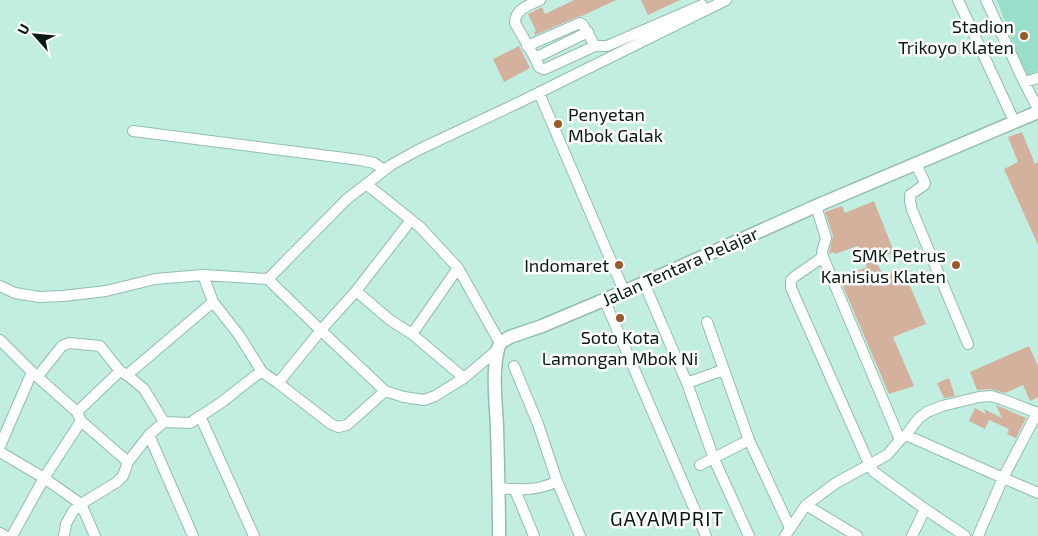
<svg xmlns="http://www.w3.org/2000/svg" width="1038" height="536" font-family="'Exo 2',sans-serif">
<rect width="100%" height="100%" fill="#c1eee1"/>
<path fill="#98decb" d="M997 0H1038V71L1025 76Z"/>
<path fill="#d4b19c" d="M574 0H616L582 16 577 17 535 35 534 32 536 31 528 14 542 7 545 14Z
M641 0H680L648 15Z
M519 46 530 68 504 82 493 59Z
M1022 132 1035 164 1038 162V245L1004 169 1018 162 1008 137Z
M874 201 894 252 876 260 883 276 903 269 926 324 893 337 914 386 889 394 842 284 848 282 845 276 867 267 858 246 835 254V252L829 254 833 236 825 212 842 206 845 213Z
M1029 346 1038 366V397L1030 401 1023 385 1005 393 991 389 977 390 970 372Z
M949 378 955 396 944 398 937 383Z
M996 405 1026 418 1016 438 1007 434 1009 429 989 420 985 429 969 421 975 408 986 414 984 409 1002 418Z"/>
<g fill="none" stroke-linecap="round" stroke-linejoin="round">
<g stroke="#92bdb1" stroke-width="12">
<path id="minor" d="M540 0C529 5 515 9 515 23L535 58 588 32
M958 0 1014 121
M986 0 1024 82 1038 109
M527 46 580 23 583 25 595 46H607L702 5
M535 58 539 67 543 69H545L595 46
M1024 82 1038 78
M539 93 624 291
M133 131 360 160 374 163 384 170
M916 164 925 183 924 185 910 195V201L912 210 968 344
M366 184 420 227 458 268 500 343
M816 206 826 238 822 252 823 257 900 440
M823 257 794 277 791 280V288L869 464 874 472 925 509 965 536
M203 275 213 302 239 335 262 372
M268 279C306 317 346 354 385 391
M644 283 687 383 714 459 749 536
M0 286 15 293 39 297 63 296 106 291 155 279 203 275 268 279 347 199 391 165 418 150 522 101 726 0
M356 291 390 320 412 334 464 378
M604 299 706 536
M707 322 749 440 790 528
M412 334 458 268
M0 340 32 372 77 412 81 421 128 462
M514 366 538 424 557 481 580 536
M127 375 213 302
M38 376 62 346 69 343 100 346 120 371 127 375 144 389 164 422
M278 383 321 330 356 291 411 220
M687 383 723 370
M77 412 120 371
M200 416 254 536
M149 435 193 536
M906 435 1003 478 1037 413
M0 446 32 372
M0 452 44 478 81 504 95 536
M700 465 749 440
M499 488C518 490 539 491 557 481
M515 490 534 536
M806 505 857 536
M0 533 5 536
M12 536 44 478 81 421
M64 536 66 524 73 511 81 504 117 482 123 476 128 462 149 435 164 422 190 423 222 402 255 376 262 372 278 383 331 424 338 427 347 425 385 391 404 397 424 400 435 396 464 378 497 350
M785 536 806 505 836 483 887 455 900 440 906 435 918 419 927 412 942 406 979 397 991 396 1001 399 1038 413
M912 536 925 509
M978 536 1003 478 1038 493"/>
</g>
<g stroke="#92bdb1" stroke-width="15">
<path id="major" d="M499 536C499 500 498 464 497 427 496 402 491 366 500 343L510 337 542 326 644 283 816 206 1038 112"/>
</g>
<use href="#minor" stroke="#fff" stroke-width="10"/>
<use href="#major" stroke="#fff" stroke-width="12"/>
</g>
<g fill="#9c5929" stroke="#fff" stroke-width="2">
<circle cx="1024" cy="36" r="5"/>
<circle cx="558" cy="124" r="5"/>
<circle cx="619" cy="265" r="5"/>
<circle cx="956" cy="265" r="5"/>
<circle cx="620" cy="318" r="5"/>
</g>
<g text-anchor="middle" dominant-baseline="central" stroke-width="5" stroke-linejoin="round" paint-order="stroke">
<g font-size="18" fill="#091a16" stroke="#fff" text-anchor="end">
<text x="1014" y="26">Stadion<tspan x="1014" dy="21">Trikoyo Klaten</tspan></text>
<text x="568" y="114" text-anchor="start">Penyetan<tspan x="568" dy="21">Mbok Galak</tspan></text>
<text x="946" y="255">SMK Petrus<tspan x="946" dy="21">Kanisius Klaten</tspan></text>
<text x="609" y="265">Indomaret</text>
<text x="620" y="337" text-anchor="middle">Soto Kota<tspan x="620" dy="21">Lamongan Mbok Ni</tspan></text>
</g>
<g font-size="18" fill="#091a16" stroke="#fff">
<text transform="translate(680 266) rotate(-24)">Jalan Tentara Pelajar</text>
</g>
<g font-size="20" letter-spacing="1" fill="#091a16" stroke="#fff">
<text x="667" y="518">GAYAMPRIT</text>
</g>
</g>
<g transform="translate(35 35) rotate(297)" stroke="#ffffff" stroke-width="4" paint-order="stroke">
<path d="M0-4L9 19L0 12L-9 19Z" fill="#091a16"/>
<text y="-8" font-size="14" font-weight="bold" text-anchor="middle" fill="#091a16">U</text>
</g>
</svg>
